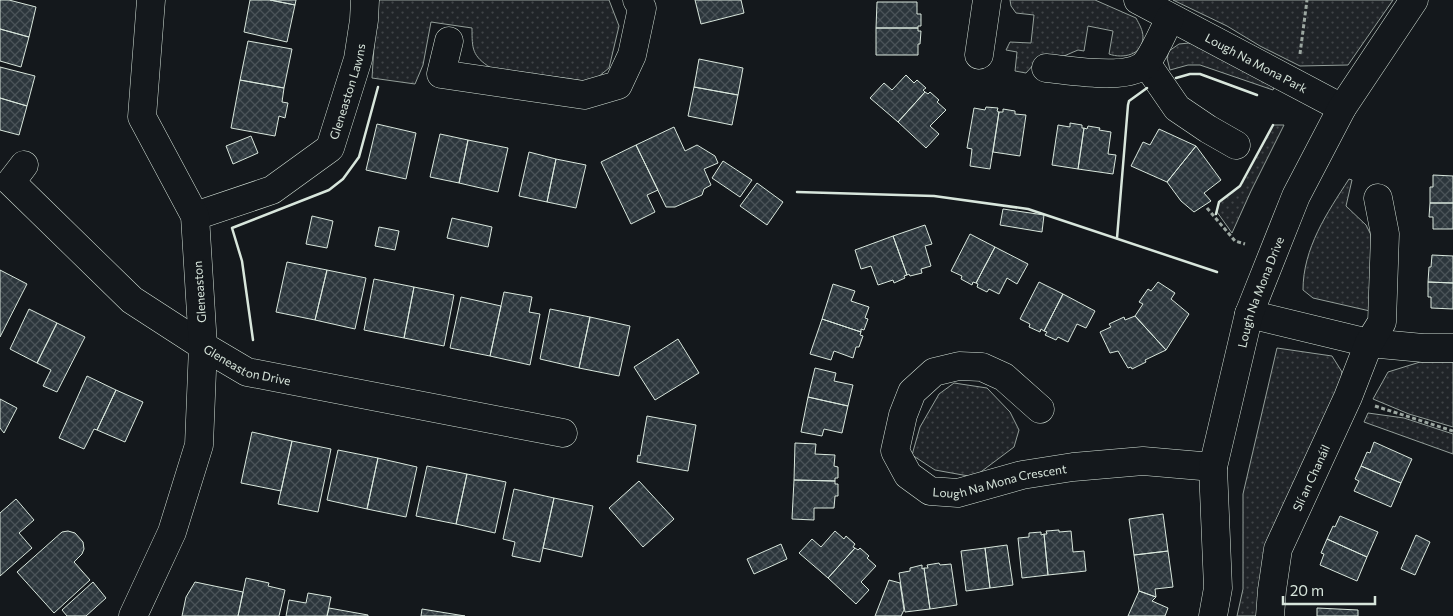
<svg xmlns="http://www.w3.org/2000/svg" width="1453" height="616" font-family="Commissioner,sans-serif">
<defs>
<pattern id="grass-dots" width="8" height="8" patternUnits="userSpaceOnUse" patternTransform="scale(1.25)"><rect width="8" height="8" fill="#202428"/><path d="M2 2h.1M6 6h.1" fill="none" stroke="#404447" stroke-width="1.8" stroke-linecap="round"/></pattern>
<pattern id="building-cross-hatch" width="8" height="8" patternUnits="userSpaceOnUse" patternTransform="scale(1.25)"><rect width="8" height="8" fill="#2c363c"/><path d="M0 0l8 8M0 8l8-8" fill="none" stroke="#4a5358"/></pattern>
</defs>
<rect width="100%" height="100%" fill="#14181c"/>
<path fill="url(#grass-dots)" stroke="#939e99" d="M377 0H609L619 26 609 68 592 82 491 68C472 56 472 49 472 28L431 22 423 65 415 84 372 78Z
M1010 0H1095L1136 18C1139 24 1143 30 1143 37 1143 55 1123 59 1109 54L1113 31 1088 26 1084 51 1078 50 1064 56 1045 57 1035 63 1026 73 1015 71 1017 52 1006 50 1010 42 1031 43 1034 15 1016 13 1011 6Z
M1173 0H1393L1348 65 1300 66 1260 46 1227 26Z
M1189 43 1205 46 1274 87 1273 90 1200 65H1188L1170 70 1167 58 1169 51 1179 44Z
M1273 125H1284L1251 191 1232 233 1217 212 1219 202 1240 186Z
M1349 179 1352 180 1346 206 1366 225 1371 235 1374 295 1370 311 1313 298 1303 290C1303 248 1327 213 1349 179Z
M1277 348 1332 356 1342 372 1339 393 1260 616H1237L1243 589V494Z
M1420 362H1453V427L1409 414 1373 399 1388 372Z
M954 383 987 388 1010 412 1019 430 1014 447 974 477 935 470 912 455 920 427 939 394Z
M1368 413 1404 418 1453 434V454L1364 422Z"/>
<path fill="url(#building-cross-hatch)" stroke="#d8e6dc" d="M0 0H9L36 7 29 37 0 29Z
M250 0H270L295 5 287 42 244 32Z
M270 0H296L295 5Z
M695 0H741L744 13 701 24Z
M877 2H917V14H921V26H918V28H876Z
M876 28H918V31H921L920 44H918V55H876Z
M0 29 29 37 21 67 0 61Z
M248 41 292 49 284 88 240 80Z
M699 59 743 68 738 95 694 87Z
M0 67 35 76 27 106 0 98Z
M906 75 914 83 917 80 926 88 923 90 925 92 898 122 870 98 884 83 892 90Z
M240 80 284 88 282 102 288 103 285 118 279 116 275 136 231 128Z
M694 87 738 95 732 125 688 116Z
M925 92 928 94 930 92 939 100 937 102 946 110 930 126 939 134 926 148 898 122Z
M0 98 27 106 19 135 0 130Z
M986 107 998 108 997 111 999 112 990 169 970 166 972 149 967 148 974 108 985 110Z
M1003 109 1015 111V114L1026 115 1020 156 993 152 999 112H1003Z
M1070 123 1082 125V128H1084L1078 169 1052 165 1058 125 1070 127Z
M377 124 416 133 406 179 366 170Z
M1088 126 1100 128 1099 130 1111 132 1108 154 1116 155 1113 174 1078 169 1084 128 1087 129Z
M674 127 685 151 697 145 715 156 718 163 704 169 711 185 704 189 702 195 675 207H666L636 145Z
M1159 129 1196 146 1167 182 1131 166 1143 142 1150 145Z
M440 134 468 140 459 183 430 177Z
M251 136 258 153 233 164 226 146Z
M468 140 508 148 498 192 459 183Z
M636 145 658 190 647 195 655 212 631 224 601 162Z
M1196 146 1221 180 1204 193 1211 201 1194 212 1181 201 1167 182Z
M529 152 556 159 547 202 519 196Z
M556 159 586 165 576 208 547 202Z
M723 161 752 180 740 197 712 178Z
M1433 175 1453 176V203H1430V187H1433Z
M757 183 783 202 767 225 740 206Z
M1430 203H1453V229H1433V217H1429Z
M1003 209 1044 215 1042 232 1000 225Z
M312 216 333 221 327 248 306 244Z
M452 218 492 227 488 247 447 238Z
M925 225 932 244 925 246 931 266 921 269 922 273 910 276 909 274 907 275 893 236Z
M379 227 399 231 395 250 375 246Z
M970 234 995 247 976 283 973 282 972 285 961 279 962 276 951 271Z
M893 236 907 275 904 276 905 278 894 283 893 280 878 285 871 266 861 269 855 250Z
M995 247 1028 264 1017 284 1007 278 999 294 989 289 987 292 977 287 978 284 976 283Z
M1432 255 1453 256V283L1428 282 1429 267H1431Z
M287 262 327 270 315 320 276 312Z
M0 270 27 284 0 337Z
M327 270 366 278 355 329 315 320Z
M374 279 414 287 404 338 364 330Z
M1039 282 1063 294 1044 331 1041 329 1040 332 1029 327 1030 324 1020 319Z
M1158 282 1175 293 1171 299 1189 314 1166 350 1135 316 1143 304 1139 302 1148 289 1151 291Z
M1428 282 1453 283V309L1431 308V297H1428Z
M833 284 855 291 851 301 869 307 865 318 868 319 864 330 861 329V332L822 319Z
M414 287 454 295 444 346 404 338Z
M504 292 532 297 529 312 540 314 530 365 490 356Z
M1063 294 1095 311 1086 328 1077 324 1068 342 1058 337 1056 340 1045 335 1047 332 1044 331Z
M461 297 501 306 490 356 450 348Z
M29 309 57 323 37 363 10 349Z
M550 309 590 317 579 368 540 359Z
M1135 316 1166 350 1145 360 1146 362 1132 369 1131 367 1128 368 1118 351 1110 353 1100 332 1111 327 1109 324 1124 317 1125 320Z
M590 317 630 326 619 376 579 368Z
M822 319 861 332 860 335 863 336 859 347H856L853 358 834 351 831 360 810 354Z
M57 323 85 337 57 392 43 386 51 370 37 363Z
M678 339 699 373 655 400 634 367Z
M815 368 836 373 834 381 853 385 848 406 808 397Z
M87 376 116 390 97 430 94 429 84 449 59 438Z
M116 390 143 402 125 442 97 430Z
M808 397 848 406 842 433 824 429 822 436 801 432Z
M0 399 17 408 4 433 0 428Z
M647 416 696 425 688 471 637 462 638 455 640 456Z
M252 432 292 441 281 491 241 483Z
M292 441 331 449 318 512 278 504Z
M1374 442 1412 459 1401 483 1361 466 1367 452 1370 453Z
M795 443 816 444 815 454 835 455 834 466 838 467V478H835V481L794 480Z
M338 450 378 458 367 509 327 500Z
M378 458 417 467 406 517 367 509Z
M427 466 467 474 456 524 416 516Z
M1361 466 1401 483 1391 507 1354 491 1359 481 1355 479Z
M467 474 506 482 495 533 456 524Z
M794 480 835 481V484H838V496H835L834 508H814V520L792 519Z
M639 481 674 519 643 547 609 508Z
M514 489 554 498 540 562 512 556 515 542 503 539Z
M554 498 593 506 582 557 543 548Z
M16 499 34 520 19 533 32 548 0 576V513Z
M1163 514 1168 551 1134 555 1129 519Z
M1340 516 1378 532 1367 557 1327 539 1333 526 1335 527Z
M1059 530V532L1071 531 1073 552 1084 551 1086 571 1048 575 1044 534H1047L1046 531Z
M68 531 75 533 83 542 84 549 82 554 74 562 90 580 54 613 17 572 62 532Z
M835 531 844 539 846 536 855 544 853 547 855 548 828 578 799 553 812 539 821 547Z
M1041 532V535L1044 534 1048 575 1022 578 1018 538 1029 537V533Z
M1416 535 1430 542 1415 575 1401 569Z
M1327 539 1367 557 1357 581 1320 565 1324 554 1321 553Z
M781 544 787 559 754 574 747 559Z
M1007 545 1013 585 990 588 985 548Z
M855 548 858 550 860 548 869 556 867 558 876 566 861 582 869 590 856 604 828 578Z
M985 548 990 588 966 591 961 551Z
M1168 551 1173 587 1155 589 1156 597 1139 591 1134 555Z
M939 563 940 565 951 564 957 605 930 609 924 568H928L927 565Z
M922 565V569L924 568 930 609 905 612 899 573 910 571V568Z
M246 578 269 583 268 586 285 590 279 616H238Z
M889 580 900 583 904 610 901 616H875Z
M93 582 106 598 86 616H67L62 610Z
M195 582 243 592 238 616H182L186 597Z
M1139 591 1156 597 1152 601 1168 608 1165 616H1128Z
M308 593 331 597 327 616H286L289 600 306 603Z
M329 608 368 615V616H327Z
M1317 608 1358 610V616H1317Z
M422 609 465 616H421Z"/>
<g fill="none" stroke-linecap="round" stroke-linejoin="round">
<g stroke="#d8e6dc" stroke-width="29">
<g id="minor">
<path id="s1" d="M1138 0 1342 108"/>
<path d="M449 41 441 74 584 95 618 85 632 55 642 8 637 0"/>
<path d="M979 55 987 0"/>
<path d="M1146 63 1177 108 1208 129 1236 145"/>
<path d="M1046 68C1069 70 1131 82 1147 62 1156 49 1163 32 1170 18"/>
<path id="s2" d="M24 165 11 182 132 300 203 346 247 372 563 433"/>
<path id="s3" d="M195 216 272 190 330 148 358 59 364 20 365 0"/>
<path d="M1249 314 1369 343 1423 348H1453"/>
<path id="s4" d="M1040 409 1004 377 982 367 959 366 934 372 912 392 903 415 895 451 908 475 930 491 958 493 1022 475 1073 467 1143 461 1213 467"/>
<path d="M133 616 172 532 199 445 203 346 195 216 142 117 151 0"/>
<path id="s5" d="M1213 616 1218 588 1213 467 1249 314 1296 196 1342 108 1414 0"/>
<path id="s6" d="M1270 616 1272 590 1278 549 1348 397 1369 343 1382 322 1385 234 1378 198"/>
</g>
</g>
<path stroke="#9da8a2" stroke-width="3" stroke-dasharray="4 2.5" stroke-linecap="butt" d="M1300 54 1307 0
M1207 208 1235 241 1245 244
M1375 406 1453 431"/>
<use href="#minor" stroke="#14181c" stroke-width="28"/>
<path stroke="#d8e6dc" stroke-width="2.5" d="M1176 78 1190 74H1200L1257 95
M797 192 934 196 1028 209 1217 272
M1216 214 1219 202 1240 186 1273 125
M1117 238 1128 105 1129 101 1147 88
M253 340 242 261 232 228 329 190 343 179 359 157 378 87"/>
</g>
<g text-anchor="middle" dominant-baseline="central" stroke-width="4" stroke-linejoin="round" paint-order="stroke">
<g font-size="12" fill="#d8e6dc" stroke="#14181c">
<text stroke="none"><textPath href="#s1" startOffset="134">Lough Na Mona Park</textPath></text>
<text stroke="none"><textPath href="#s3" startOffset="212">Gleneaston Lawns</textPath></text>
<text transform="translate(199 292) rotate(-94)">Gleneaston</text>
<text stroke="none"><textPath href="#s5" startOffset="331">Lough Na Mona Drive</textPath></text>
<text stroke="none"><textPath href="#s2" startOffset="324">Gleneaston Drive</textPath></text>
<text stroke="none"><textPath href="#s6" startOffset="146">Slí an Chanáil</textPath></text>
<text stroke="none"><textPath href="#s4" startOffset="338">Lough Na Mona Crescent</textPath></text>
</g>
</g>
<path d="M1283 596v8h92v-8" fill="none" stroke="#d8e6dc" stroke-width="2.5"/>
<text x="1290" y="596" font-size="15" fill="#d8e6dc" stroke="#14181c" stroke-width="4" paint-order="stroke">20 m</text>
</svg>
